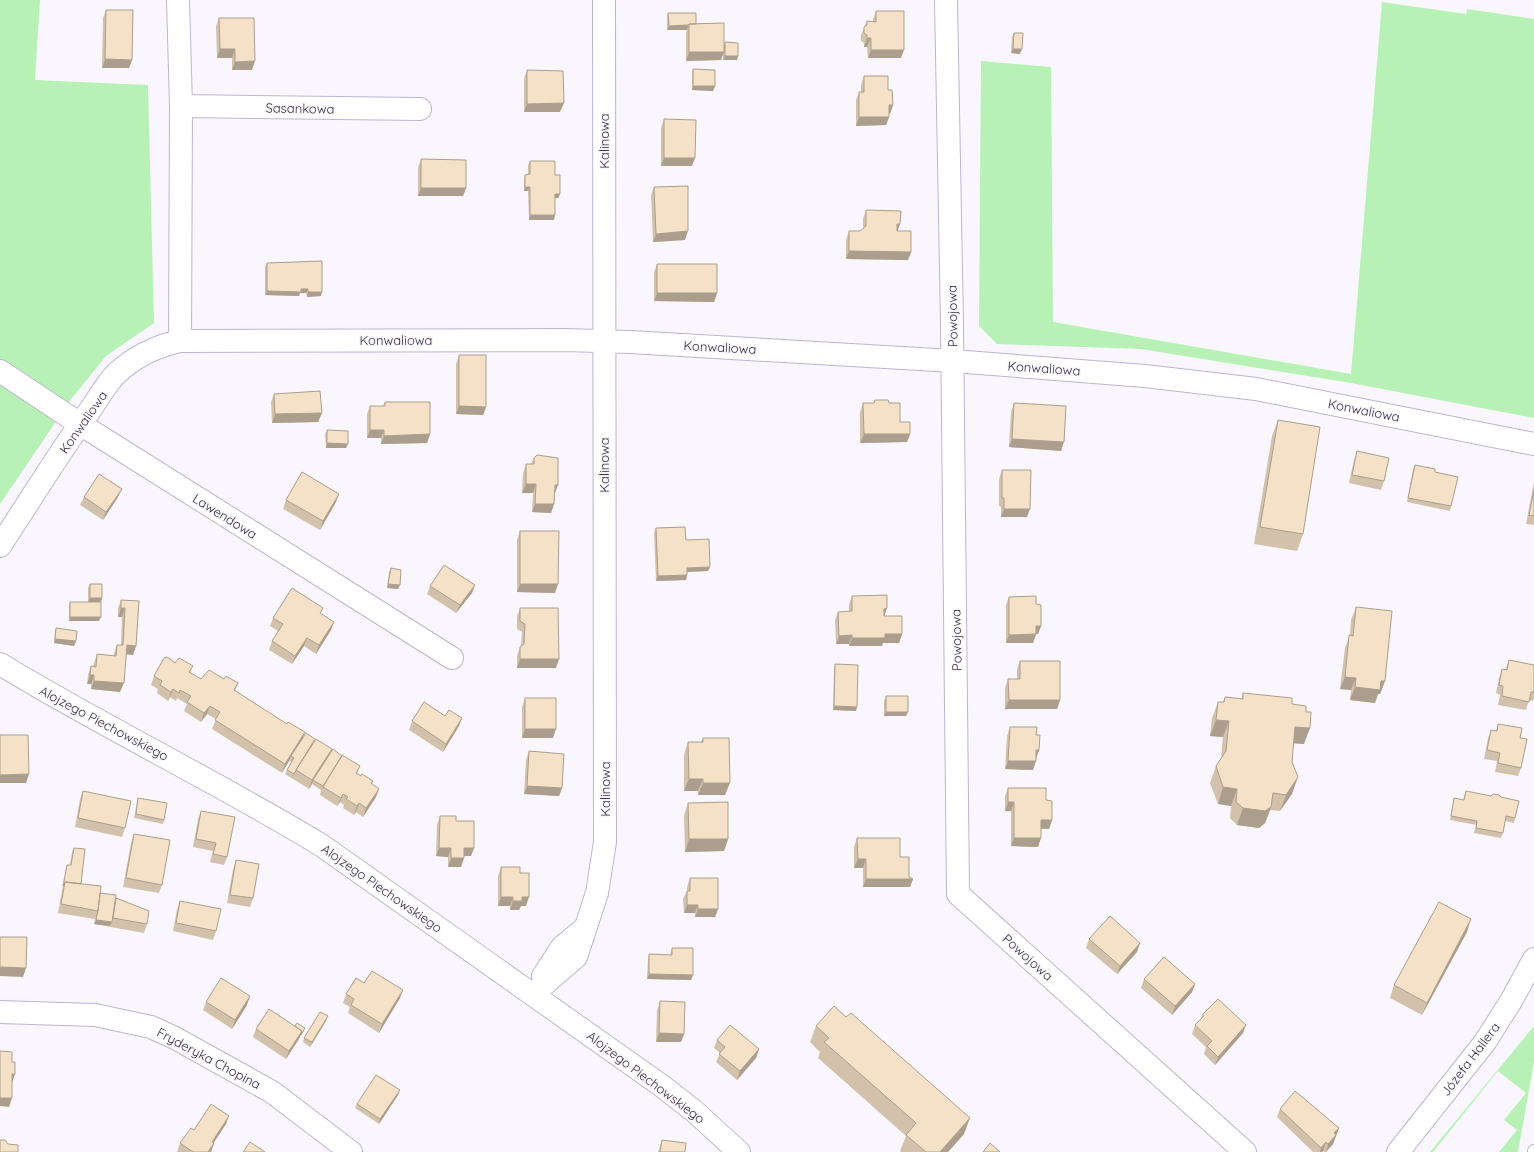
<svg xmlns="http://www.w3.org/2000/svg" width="1534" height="1152" font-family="Quicksand,sans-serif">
<rect width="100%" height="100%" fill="#f9f7fd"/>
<path fill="#b7f1b5" d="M0 0H40L35 80 148 85 154 323 106 356 72 398 0 504Z
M1382 2 1466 14 1467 9 1534 19V418L1351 383 1141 349 997 344 979 326 981 61 1051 67 1053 322 1351 374Z
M1534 1026V1062L1518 1152H1499L1517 1130 1504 1120 1526 1093 1498 1071 1433 1152H1430Z"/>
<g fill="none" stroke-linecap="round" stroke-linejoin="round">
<g stroke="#bdb5d0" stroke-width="14">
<path id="service" d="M1534 1152V1151"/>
</g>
<g stroke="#bdb5d0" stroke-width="24">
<path id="minor" d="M178 0 181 106 180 341
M946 0 952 324 958 894 1245 1152
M181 106 420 109
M0 371 80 424 452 658
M0 546C29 502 57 456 88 413 97 401 105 385 116 374 134 357 157 346 180 341L565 340 630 342 953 361 1145 376 1256 389 1534 444
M543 976 562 947 585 928
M533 994 576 957 597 893 605 842 604 0
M0 1012 95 1015 151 1027 175 1038 272 1092 351 1152"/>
</g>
<g stroke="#bdb5d0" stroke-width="24">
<path id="tertiary" d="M0 664C105 728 216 781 321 845L662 1086 694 1111 739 1152
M1398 1152 1485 1042 1511 1001 1534 959"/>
</g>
<use href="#service" stroke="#fff" stroke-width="12"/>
<use href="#minor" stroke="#fff" stroke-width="22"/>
<use href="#tertiary" stroke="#fff" stroke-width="22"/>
</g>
<path fill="#d2c2ac" d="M106 10 132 60 129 68H102L103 18Z
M876 11 901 58H868L867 47H864V43L861 41V35L867 21 873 22V19Z
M668 13 696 24 724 45 725 42 738 56 737 60H723V53L721 60 686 61V32L687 30H667V17Z
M219 18 252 70H232V58H217L216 26Z
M1014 33 1020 54 1011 53 1012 37Z
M693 69 715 86 713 91 692 90V74Z
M527 70 560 112H524V78Z
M864 76 888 90 893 105 890 114H889V117L886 125 856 126V100L859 92H861V85Z
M664 119 692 166H661V128Z
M421 159 466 188 463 196H418V168Z
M530 161 555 175 560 194 558 198H555V215L554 220H529L528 191H524V179L525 175H528V165Z
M654 187 685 240 653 242 651 195Z
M866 210 898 231 911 252 908 260 846 259V240L849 231H860L863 229V219Z
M267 263 321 296 307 297 306 293H300L299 296 265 295V267Z
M657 264 717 293 714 302 654 301V272Z
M459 355 486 407 483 415 456 414V364Z
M274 394 322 413 318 422 272 423 271 402Z
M385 402 430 434 427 443 381 444V438H367V414L370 406H383Z
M863 403 900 422 910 434 907 442 860 443V412Z
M1014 403 1061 451 1009 447 1011 411Z
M1278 420 1303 534 1297 551 1254 544 1272 436Z
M327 430 348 444 346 448H326L325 434Z
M1357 451 1384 481 1381 490 1349 483 1354 460Z
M534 458 555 493 554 504 551 513 532 512 533 493H522L523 473 526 464H531Z
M1415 465 1435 472 1451 506 1450 511 1407 502 1413 469Z
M1002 470 1027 517H1001V507L999 506V479Z
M1534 482V525L1526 524Z
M84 497H118L103 520 80 505Z
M286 500 336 502 320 530 283 509Z
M656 528 686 540 710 567 708 571 687 572V575L686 580 656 581 654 533Z
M520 531 555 593 517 592V540Z
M391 568 398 589 387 588 389 572Z
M90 584 102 598 101 602H90L99 621H69V607L70 602H88V588Z
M430 586 472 593 456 613 427 594Z
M852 596 884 615V616L902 634 899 643H883L882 646H849V644H836L835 620 838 612 849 611V605Z
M1009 597 1036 604 1041 626 1038 634H1036L1033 643H1006V605Z
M121 600 139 601 136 646 133 655 126 654 120 692 91 689V684H87L88 675 91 666H93L97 654 114 656V653L117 645H121L122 617H118V608Z
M1356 607 1385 681 1380 694H1378L1375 703 1350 700 1351 690 1340 689 1345 648 1350 635 1351 620Z
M520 608 556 668H517V656L520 647 521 646 522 632 517 629V616Z
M321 614 334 622 331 630 316 654 304 646 292 664 269 650 272 641 278 631 270 626 273 618Z
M56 628 76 641 74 646 54 643 55 633Z
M1509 660 1534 665V698L1533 701 1529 700 1526 710 1498 705 1500 695 1496 693 1499 678 1502 669 1505 670Z
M1020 661 1060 700 1057 709H1005V688L1008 679H1017V669Z
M175 663 193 666 190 673 201 679H224L238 683 235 691 303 737 330 753 342 756 360 766 357 774 361 776 373 781 372 784 376 797 363 817 356 812 354 815 343 808 344 805 340 802 337 806 320 795 321 790 312 784 309 789 285 774 287 770 292 762 289 761 282 773 212 729 216 719 207 714 201 722 184 711 187 704 177 698 176 701 170 697 168 701 157 693 158 689 151 685 154 676Z
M835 664 856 711 833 710 834 668Z
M1243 693 1292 704 1304 744 1293 743 1292 762V794L1280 811 1270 810 1265 823 1259 828 1237 825 1230 818 1231 806 1218 804 1210 783 1216 766 1221 758 1223 737 1210 736 1212 718 1218 702H1223L1225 697 1241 699Z
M886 696 906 716H884V701Z
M525 698 553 738H522V707Z
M412 721 459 726 443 752 409 730Z
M1498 724 1520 738 1521 768 1518 776 1495 772 1497 761 1484 759 1488 738 1491 730 1496 731Z
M1010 727 1036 735 1039 750 1033 770 1005 769 1007 736Z
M703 738 725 795H698V791H684V755L688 742H701Z
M529 751 562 788 559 796 524 794 526 760Z
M1008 788 1046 800 1052 820 1049 829H1041L1038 847 1011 846V811H1005V796Z
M83 791 125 828 122 837 75 827 80 799Z
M1466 791 1515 818 1514 823 1505 821 1503 833 1501 838 1474 833 1476 825 1450 820 1453 803 1454 798 1463 800Z
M138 798 164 820 163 824 134 818 137 802Z
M688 803 728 839 724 851 685 852 684 815Z
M201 811 227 857 224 865 210 862 213 851 193 847 198 819Z
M440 816 456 821 471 856H464V858L461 867H448V857L436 856 437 825Z
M134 834 162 885 159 893 123 887 131 843Z
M857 838 900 857 909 877 913 879 910 887H863V868H854V847Z
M74 848 81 884 100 893 114 903 116 898 147 924 144 933 94 924 95 919 58 913 66 869 67 865H70L72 852Z
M236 860 253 898 250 907 227 903 233 869Z
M501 867 520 873 526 906H521L519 910H510V906H498V876Z
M690 878 718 909 715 917H695V913H684L683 899 687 891V887Z
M180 901 216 931 213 940 173 931 177 909Z
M1467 932 1422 1015 1390 998 1394 985Z
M1089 939 1137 952 1117 974 1086 948Z
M672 948 693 975 691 980 647 979 648 959 649 954 670 955 671 952Z
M1144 979 1195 984 1192 992 1172 1015 1141 988Z
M364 983 400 998 379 1033 348 1013 350 1007 343 1003 346 994Z
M660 1001 684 1034 681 1042H656L657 1010Z
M206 1002 247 1005 232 1029 203 1010Z
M1203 1014 1243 1033 1215 1065 1204 1054 1206 1047 1192 1034 1195 1025 1201 1019Z
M326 1021 310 1047 303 1042 304 1038Z
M816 1026 964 1134 948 1152H901L900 1151 906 1136 818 1058 820 1052 810 1042Z
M256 1029 303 1032 286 1059 253 1037Z
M717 1040 759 1049 756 1058 737 1080 716 1062 720 1053 714 1048Z
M398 1095 379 1124 355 1108 357 1104Z
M1280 1109 1339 1128 1333 1144 1326 1152H1324L1323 1151 1322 1152H1313L1277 1117Z
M226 1124 213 1143H214L211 1152H177L180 1143Z
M662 1140 685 1152H658Z"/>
<path fill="#ab9e8c" d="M688 25 687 30H667L669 26Z
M867 38H871L867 47H864Z
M220 49H235L232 58H217Z
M1013 49H1022L1020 54 1011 53Z
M871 50H904L901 58H868Z
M689 52H724L721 60 686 61Z
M725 56H738L737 60H723Z
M105 59 132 60 129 68H102Z
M255 61 252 70H232L235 62Z
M693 86H715L713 91 692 90Z
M564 103 560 112H524L527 104Z
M889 105H893L890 114H886Z
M859 117H889L886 125 856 126Z
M664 158H695L692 166H661Z
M525 187H530L528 191H524Z
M421 188H466L463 196H418Z
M555 194H560L558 198H554Z
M530 215H555L554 220H529Z
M897 224H900L897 233Z
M688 231 685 240 653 242 656 234Z
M849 251 911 252 908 260 846 259Z
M301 289H308L306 293H300L299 296 265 295 267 291Z
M308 292H322L321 296 307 297Z
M657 293H717L714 302 654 301Z
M459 406 486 407 483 415 456 414Z
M322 413 318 422 272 423 275 414Z
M370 430H384L381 438H367Z
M430 434 427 443 381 444 384 436Z
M864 434H910L907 442 860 443Z
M1012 439 1064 442 1061 451 1009 447Z
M327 443 348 444 346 448H326Z
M526 484H536L533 493H522Z
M555 485H558L555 493Z
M122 489 118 497 103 520 106 512Z
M339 494 336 502 320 530 323 521Z
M535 504H554L551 513 532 512Z
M1004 509H1030L1027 517H1001Z
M710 567 708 571 685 572 687 568Z
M687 575 686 580 656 581 658 576Z
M388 584 400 585 398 589 387 588Z
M520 584H558L555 593 517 592Z
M475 585 472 593 456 613 460 605Z
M90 598H102L101 602H88Z
M121 608H125L122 617H118Z
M887 608 884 617V609Z
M70 617H101L99 621H69Z
M334 622 331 630 316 654 319 645Z
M1036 626H1041L1038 634H1033Z
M885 634H902L899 643H883L882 646H849L852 638Z
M1036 634 1033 643H1006L1009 635Z
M852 635 849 644H836L839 636Z
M307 638 304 646 292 664 295 656Z
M55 639 76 641 74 646 54 643Z
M127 645 136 646 133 655 124 654Z
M520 659H559L556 668H517Z
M90 675H94L91 684H87Z
M1345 677 1356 678 1351 690 1340 689Z
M94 681 124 683 120 692 91 689Z
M1381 681H1385L1380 694H1378L1375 703 1350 700 1355 687Z
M173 689 170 697 168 701 171 692Z
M1009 700H1060L1057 709H1005Z
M210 706 207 714 201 722 204 713Z
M834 706 857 707 856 711 833 710Z
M886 712H908L906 716H884Z
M462 718 459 726 443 752 446 744Z
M1216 720 1229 721 1223 737 1210 736Z
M1295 727 1310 728 1304 744 1289 743Z
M525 729H556L553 738H522Z
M305 732 302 741 291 756 289 761 282 773 285 764Z
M332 749 329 757 313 780 312 784 309 789 312 780Z
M1036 750H1039L1036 758Z
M1008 761H1036L1033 770 1005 769Z
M29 774 26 783H0V775Z
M1298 777 1292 794 1280 811 1286 795Z
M689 779H703L698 791H684Z
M703 783H730L725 795H698Z
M527 786 562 788 559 796 524 794Z
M1223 787 1237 789 1231 806 1218 804Z
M379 789 376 797 363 817 366 808Z
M343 794 340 802 337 806Z
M1008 802H1014L1011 811H1005Z
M359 803 356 812 354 815 357 806Z
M1271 807 1265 823 1259 828 1237 825 1243 808Z
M1041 820H1052L1049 829 1038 828Z
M1014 838H1041L1038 847 1011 846Z
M689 839H728L724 851 685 852Z
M439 848H451L448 857 436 856Z
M464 848H474L471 856H461Z
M451 858H464L461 867H448Z
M858 859H866L863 868H854Z
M866 879H913L910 887H863Z
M501 897H513L510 906H498Z
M522 897H529L526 906H521L519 910H510L513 901Z
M687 905H698L695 913H684Z
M698 909H718L715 917H695Z
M1471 919 1467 932 1422 1015 1427 1003Z
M96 920 112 922 110 926 94 924Z
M1140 943 1137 952 1117 974 1120 966Z
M0 967 26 968 23 977 0 976Z
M649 974 693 975 691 980 647 979Z
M1195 984 1192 992 1172 1015 1175 1006Z
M403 990 400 998 379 1033 382 1024Z
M250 996 247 1005 232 1029 235 1020Z
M328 1016 326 1021 310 1047 312 1042Z
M1246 1025 1243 1033 1215 1065 1218 1057Z
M302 1031 299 1039 286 1059 289 1051Z
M659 1033 684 1034 681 1042H656Z
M759 1049 756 1058 737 1080 740 1071Z
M12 1074H15L12 1083Z
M400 1090 398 1095 379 1124 380 1119Z
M0 1098H12L9 1107 0 1106Z
M229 1116 226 1124 209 1150 212 1142Z
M970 1118 964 1134 948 1152H940Z
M1339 1128 1333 1144 1326 1152 1328 1144 1334 1133Z
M1326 1142 1323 1151 1322 1152H1320L1321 1148Z
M214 1143 211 1152H208Z"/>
<path fill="#f4e1c8" stroke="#ab9e8c" d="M106 10H133L132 60 105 59Z
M876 11H904V50H871V38H867V35L864 33V27L867 25V21L876 22Z
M668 13H696V24H689L688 25 669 26Z
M219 18H254L255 61 235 62V49H220Z
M724 23V52H689V24Z
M1014 33H1023L1022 49H1013Z
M725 42 738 43V56H725Z
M693 69 715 70V86H693Z
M527 70 563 71 564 103 527 104Z
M864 76H888V90H892L893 105H889V117H859V92H864Z
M664 119 696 120 695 158H664Z
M421 159 466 160V188H421Z
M530 161H555V175H560V194H555V215H530V187H525V175L530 174Z
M688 186V231L656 234 654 187Z
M866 210 901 211 900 224H897V231H911V252L849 251V231H860L866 226Z
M322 261V292H308V289H301V292L267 291V263Z
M657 264H717V293H657Z
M459 355H486V407L459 406Z
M320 391 322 413 275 414 274 394Z
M875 400H888L889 403H900V422H910V434H864L863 403H874Z
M385 402H430V434L384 436V430H370V406H385Z
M1014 403 1066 406 1064 442 1012 439Z
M1278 420 1320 427 1303 534 1260 527Z
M327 430 348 431V444L327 443Z
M1357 451 1389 458 1384 481 1352 475Z
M537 455 558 458V485H555L554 504H535L536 484H526V464H534V458Z
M1415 465 1435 469V472L1458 477 1451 506 1408 498Z
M1002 470H1031L1030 509H1004V498H1002Z
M302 472 339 494 323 521 286 500Z
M99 474 122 489 106 512 84 497Z
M1534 490V516L1529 515Z
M685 527 686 540 709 539 710 567 687 568V575L658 576 656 528Z
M520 531H559L558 584H520Z
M444 565 475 585 460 605 430 586Z
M391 568 401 570 400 585 388 584Z
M90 584H102V598H90Z
M292 588 323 608 320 613 334 622 319 645 307 638 295 656 272 641 283 624 273 618Z
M887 595V608L884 609V616H902V634H885V638H852V635L839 636 838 612 852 611V596Z
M1036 596V604L1041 605V626H1036V634L1009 635V597Z
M121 600 139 601 136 646 127 645 124 683 94 681V675H90L91 666 96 667 97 654 116 656 117 645H123L125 608H121Z
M70 602H101V617H70Z
M1356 607 1392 611 1385 681H1381L1380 690 1355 687 1356 678 1345 677 1349 635 1353 636Z
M520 608H558L559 659H520V647L524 644 525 624 520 621Z
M56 628 77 631 76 641 55 639Z
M167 657 175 663 179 658 193 666 189 672 201 679 209 670 224 679 226 676 238 683 234 690 287 724 288 722 305 732 285 764 215 720 220 712 210 706 204 713 187 702 191 696 180 690 179 693 173 689 171 692 160 685 162 681 154 676 164 658Z
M1509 660 1534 665V692H1531L1529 702 1502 696 1503 686 1499 685 1502 669 1507 670Z
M1020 661H1060V700H1009L1008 679H1020Z
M835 664 858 665 857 707 834 706Z
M1243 693 1292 698V704L1306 706V712H1311L1310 728 1295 727 1292 762 1298 777 1286 795 1273 793 1271 807 1265 811 1243 808 1236 802 1237 789 1223 787 1216 766 1226 751 1229 721 1216 720 1218 702H1224L1225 697 1243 699Z
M886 696H908V712H886Z
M525 698H556V729H525Z
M424 702 445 716 449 710 462 718 446 744 412 721Z
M1498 724 1522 728 1520 738 1527 739 1521 768 1498 763 1500 753 1487 750 1491 730 1497 731Z
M1010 727H1037L1036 735H1040L1039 750H1036V761H1008Z
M306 733 315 739 296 770 294 774 287 770 294 758 291 756Z
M0 735H28L29 774 0 775Z
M703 738H729L730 783H703V779H689L688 742H703Z
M316 739 332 749 312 780 296 770Z
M333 749 342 756 323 786 313 780Z
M529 751 564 754 562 788 527 786Z
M342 755 360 766 356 773 361 776 362 774 373 781 371 783 379 789 366 808 359 803 357 806 346 799 348 797 343 794 341 798 323 787Z
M1008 788H1046V800L1052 801V820H1041V838H1014V802H1008Z
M83 791 131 801 125 828 78 818Z
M1466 791 1491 796 1493 794 1499 795 1501 797 1519 801 1515 818 1506 816 1503 833 1476 828 1477 821 1451 816 1454 798 1464 800Z
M138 798 167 803 164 820 136 814Z
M728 802V839H689L688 803Z
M201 811 235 817 227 857 213 854 216 843 196 839Z
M440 816H456V821H474V848H464V858H451V848H439Z
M134 834 170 840 162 885 126 878Z
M857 838H900V857H909V877L913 879H866V859H858Z
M74 848 85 849 81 884 65 882 63 886 67 865H71Z
M236 860 259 864 253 898 230 895Z
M501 867H520V873H529V897H522V901H513V897H501Z
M690 878H718V909H698V905H687V891H690Z
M65 882 101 886 98 911 61 904Z
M100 893 116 895 112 922 96 920 97 915 98 911Z
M116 898 149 911 147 924 113 918Z
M180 901 221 909 216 931 176 923Z
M1439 902 1471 919 1427 1003 1394 985Z
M1110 916 1140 943 1120 966 1089 939Z
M0 937H27L26 968 0 967Z
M672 948H693V975L649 974V954L672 955Z
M1164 957 1195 984 1175 1006 1144 979Z
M372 971 403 990 382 1024 351 1005 354 999 346 994 356 978 364 983Z
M221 978 250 996 235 1020 206 1002Z
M1218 999 1246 1025 1218 1057 1207 1046 1212 1041 1195 1025 1203 1017V1014Z
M660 1001 685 1002 684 1034 659 1033Z
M834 1006 846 1017 851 1013 970 1118 940 1152H926L906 1135 916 1123 824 1042 829 1038 816 1026Z
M269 1009 302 1031 289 1051 256 1029Z
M320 1012 328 1016 312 1042 304 1038Z
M297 1023 305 1028 301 1035 302 1031 295 1026Z
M730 1025 759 1049 740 1071 719 1054 725 1047 717 1040Z
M0 1051 12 1052V1062H15V1074H12V1098H0Z
M376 1075 400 1090 380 1119 357 1104Z
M1295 1091 1339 1128 1334 1133 1336 1135 1328 1144 1326 1142 1321 1148 1280 1109Z
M211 1104 229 1116 212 1142 214 1143 208 1152H193L180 1143 191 1128 194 1130Z
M0 1140H5L8 1144 18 1145V1152H0Z
M662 1140 686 1143 685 1152H660Z
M250 1142 265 1152H243Z
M990 1143 1000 1152H983Z"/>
<g text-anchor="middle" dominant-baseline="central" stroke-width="3" stroke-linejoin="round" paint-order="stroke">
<g font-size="13" fill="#35313c" stroke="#f9f7fd">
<text transform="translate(300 108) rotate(1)">Sasankowa</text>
<text transform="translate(604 141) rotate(-90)">Kalinowa</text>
<text transform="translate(952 316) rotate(-91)">Powojowa</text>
<text x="396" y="340">Konwaliowa</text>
<text transform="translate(720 347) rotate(3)">Konwaliowa</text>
<text transform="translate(1044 368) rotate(4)">Konwaliowa</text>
<text transform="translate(1364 410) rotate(11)">Konwaliowa</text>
<text transform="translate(83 422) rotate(-55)">Konwaliowa</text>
<text transform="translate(604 465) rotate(-90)">Kalinowa</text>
<text transform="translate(225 516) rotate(32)">Lawendowa</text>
<text transform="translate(956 640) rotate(-91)">Powojowa</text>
<text transform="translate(104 723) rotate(28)">Alojzego Piechowskiego</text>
<text transform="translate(605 789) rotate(-90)">Kalinowa</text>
<text transform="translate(382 888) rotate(35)">Alojzego Piechowskiego</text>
<text transform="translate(1028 957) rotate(42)">Powojowa</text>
<text transform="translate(209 1058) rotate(28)">Fryderyka Chopina</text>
<text transform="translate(1470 1059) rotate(-53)">Józefa Hallera</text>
<text transform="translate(646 1077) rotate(37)">Alojzego Piechowskiego</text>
</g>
</g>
</svg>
